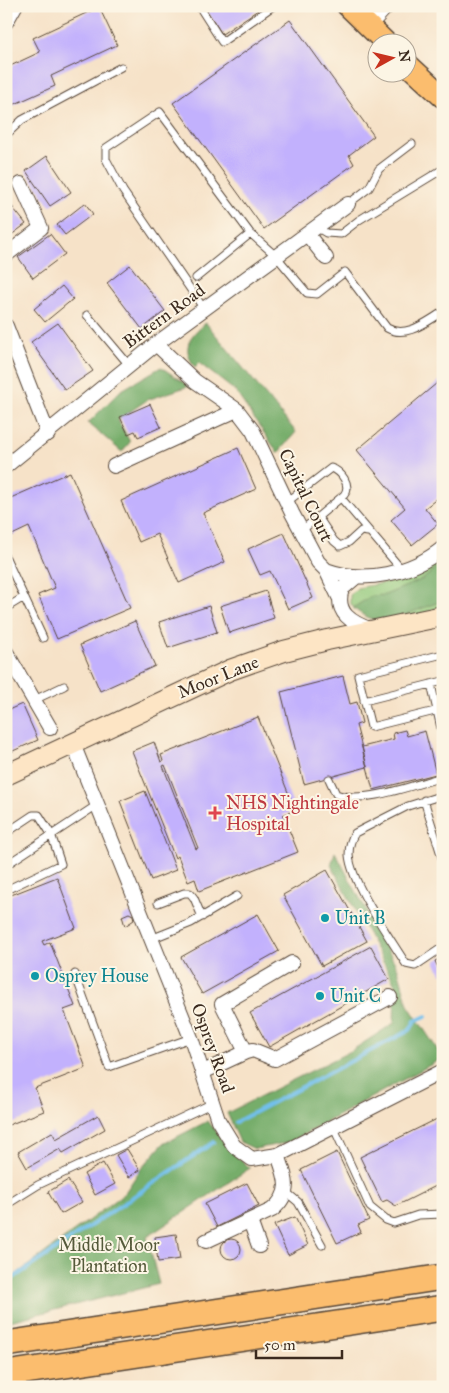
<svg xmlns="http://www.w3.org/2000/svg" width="449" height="1393" font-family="'IM FELL Great Primer',serif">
<rect width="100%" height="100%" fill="#fcf5e5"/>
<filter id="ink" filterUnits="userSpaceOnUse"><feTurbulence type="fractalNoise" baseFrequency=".02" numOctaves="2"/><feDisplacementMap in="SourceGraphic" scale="10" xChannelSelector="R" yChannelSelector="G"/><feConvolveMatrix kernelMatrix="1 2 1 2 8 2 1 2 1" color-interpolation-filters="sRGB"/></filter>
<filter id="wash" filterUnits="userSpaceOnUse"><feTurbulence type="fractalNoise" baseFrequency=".0096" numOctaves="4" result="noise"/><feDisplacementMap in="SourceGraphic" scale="20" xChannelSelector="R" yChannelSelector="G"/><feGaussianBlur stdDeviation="1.12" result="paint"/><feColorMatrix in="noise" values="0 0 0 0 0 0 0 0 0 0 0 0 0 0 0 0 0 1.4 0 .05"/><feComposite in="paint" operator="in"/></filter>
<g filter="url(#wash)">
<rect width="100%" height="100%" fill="#f6e2c8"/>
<path fill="#93c97b" stroke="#677a4c" d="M440 559H443V607C414 615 372 633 350 603V595L357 588 405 579 419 574Z"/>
<path fill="#76ad6b" stroke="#586c44" d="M206 323 296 432 278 453 235 391 199 363 195 367C181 349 189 335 206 323Z
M161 367 189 386 147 400 118 420 130 442 122 452 88 423 120 391Z
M440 559H443V601C422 607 399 620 378 620 368 620 360 613 353 608L371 596 385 595 421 580 431 573Z
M335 852 398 969 408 1005 443 1058 290 1142 255 1149 240 1142 227 1113 351 1051 394 1023 395 984 331 865Z
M208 1121 229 1149 250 1168 147 1237 159 1284 6 1322V1282L124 1194 140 1170 163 1144Z"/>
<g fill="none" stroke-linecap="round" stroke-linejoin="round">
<path stroke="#72c0ec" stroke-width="4" d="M236 1122 410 1030 415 1021 426 1016
M6 1283 214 1142"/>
</g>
<g id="blocks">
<path fill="#c2b1fd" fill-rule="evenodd" d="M204 6H264L222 34Z
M99 7 117 45 51 76 55 86 6 108V68L40 52 33 38Z
M290 20 374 136 349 155 354 164 264 229 173 103Z
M47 156 71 192 50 206 26 171Z
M85 203 93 214 65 235 57 225Z
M10 204 26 224 6 239V207Z
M50 234 65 254 33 278 18 257Z
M130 265 165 311 142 329 107 283Z
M62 286 73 299 45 322 34 309Z
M58 323 93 371 65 390 31 342Z
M443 378V494L425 508 438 524 412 545 391 520 405 508 357 450Z
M150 404 161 427 138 437 135 431 128 434 120 417Z
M238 448 256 489 203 513 225 562 179 583 157 534 139 542 121 501Z
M70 472 130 608 57 639 38 595 55 588 29 527 10 536 6 528V500Z
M284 533 313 598 288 609 270 571 260 575 248 549Z
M266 591 274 618 229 633 220 606Z
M209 606 217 632 168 648 159 622Z
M135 621 155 666 100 691 80 645Z
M343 676 350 704 357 702 362 723 356 725 367 767 304 784 281 692Z
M22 704 38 740 6 754V711Z
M258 717 295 810 283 815 298 852 199 891 195 879 188 882 178 856 175 858 132 751 154 742 161 762 163 761 161 755ZM165 765 198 848 196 849 163 766Z
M405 730 407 736 425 731 436 774 373 790 362 747 394 739 393 733Z
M145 791 176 870 151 880 120 801Z
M327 870 367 941 322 966 283 895Z
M57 877 76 928 42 941 44 945 50 942 75 1006 64 1010 86 1068 35 1088 44 1111 6 1126V897Z
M129 913 133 915 134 920 125 926 122 916Z
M258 914 279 951 202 994 181 957Z
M371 946 389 979 269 1047 250 1013Z
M443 957V973L441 974 435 961Z
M98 1115 105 1129 63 1153 60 1149 27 1168 18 1152 52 1132 56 1139Z
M443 1116V1190L440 1184 396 1206 387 1200 382 1202 360 1157Z
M127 1149 140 1170 129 1177 116 1155Z
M337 1152 369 1220 358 1225 361 1232 337 1243 301 1170Z
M103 1163 115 1184 95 1195 84 1174Z
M68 1180 82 1202 61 1214 48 1192Z
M247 1183 259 1206 217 1227 205 1204Z
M295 1217 308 1245 288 1255 274 1225Z
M176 1234 180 1259 158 1262 155 1237Z
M221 1249a10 10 0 1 1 20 0a10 10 0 1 1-20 0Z"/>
</g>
</g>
<g filter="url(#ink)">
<use href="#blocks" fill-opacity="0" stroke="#574638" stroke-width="1"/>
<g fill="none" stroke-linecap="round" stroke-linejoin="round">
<g stroke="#574638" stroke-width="9">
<path id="lane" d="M199 6 222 42 273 6
M6 135 22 120 121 67
M348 204 369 188 379 169 412 144
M316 227 326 233 341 234 359 220 443 169
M196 278 250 234
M204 309 123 191 106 159V148L160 112 250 233 276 256 307 293 317 294 345 272 387 328C406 339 426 322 443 312
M87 315 129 365
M341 498 402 570
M287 502 331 468C341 471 352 485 344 495L301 531
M318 517 334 541 340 546 349 542 361 531 368 532
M6 558 43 638
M6 608 24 597
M443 654 358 675 371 727 443 709
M431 684 443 737
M32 701 64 686
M364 701 443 681
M329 779 336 794C363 805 415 784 443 777
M443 795 408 806 355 833C351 839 349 846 349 855 351 883 390 938 406 964L415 966 443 947
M424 800 443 861
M6 833 33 815H39L51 834 61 864 6 890
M6 865 97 805
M158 903 184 893H190L194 898 202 917
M151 939 191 923 237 896
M75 974 109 1067 191 1038
M333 1126 370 1207 386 1220 394 1223 418 1215 443 1214
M286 1192 298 1202 322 1245
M6 1205 38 1185 213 1103"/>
</g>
<g stroke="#574638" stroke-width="16">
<path id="street" d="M6 22 15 6
M368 27 387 6
M307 234 326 258
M6 255 41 228 21 184
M6 326 48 434
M156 344 195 381 237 410 253 431 292 513 318 562 326 570 339 597
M6 466 156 344 348 204
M114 466 237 410
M326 570C364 584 411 574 443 548
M356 577 342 589C334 613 352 623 372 630
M6 652 50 728
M73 744 191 1038 218 1120 234 1146 252 1159 278 1155 443 1071
M246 1052 222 1004 292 963
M203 1072 246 1052 253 1050 275 1059 390 997
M250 1221 259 1246
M206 1241 272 1210C293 1193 286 1177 278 1155"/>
</g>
<g stroke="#574638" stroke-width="22">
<path id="secondary" d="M6 775 230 670 284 651 327 640 443 616"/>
</g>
<g stroke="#574638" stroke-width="24">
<path id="primary" d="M348 6 385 42
M406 63 443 97"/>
</g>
<g stroke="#574638" stroke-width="28">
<path id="highway" d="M6 1344 443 1277
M6 1374 443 1308"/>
</g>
<use href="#lane" stroke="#fff" stroke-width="7"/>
<use href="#street" stroke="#fff" stroke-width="14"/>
<use href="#secondary" stroke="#fde5c5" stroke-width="20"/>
<use href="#primary" stroke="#fbbd6e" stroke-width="21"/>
<use href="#highway" stroke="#fbbd6e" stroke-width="25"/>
</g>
</g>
<path fill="#e0444e" stroke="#fcf5e5" stroke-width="2" d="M212.5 805.5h5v5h5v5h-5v5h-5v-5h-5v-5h5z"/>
<g fill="#0f9aa8" stroke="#fcf5e5" stroke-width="2">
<circle cx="325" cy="918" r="5"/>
<circle cx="35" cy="976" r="5"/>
<circle cx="320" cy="996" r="5"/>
</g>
<g text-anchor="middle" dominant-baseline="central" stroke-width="4" stroke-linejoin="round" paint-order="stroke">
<g font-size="18" fill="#3b2a1e" stroke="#fcf5e5">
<text transform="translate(164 316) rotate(-36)">Bittern Road</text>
<text transform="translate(306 495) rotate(64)">Capital Court</text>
<text transform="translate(218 677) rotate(-22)">Moor Lane</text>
<text transform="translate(213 1048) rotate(70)">Osprey Road</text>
</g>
<g font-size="18" fill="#be3a42" stroke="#fcf5e5" text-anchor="start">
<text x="226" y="803">NHS Nightingale<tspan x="226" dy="21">Hospital</tspan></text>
</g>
<g font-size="18" fill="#0d838f" stroke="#fcf5e5" text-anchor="start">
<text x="335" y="918">Unit B</text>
<text x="45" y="976">Osprey House</text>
<text x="330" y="996">Unit C</text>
</g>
<g font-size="18" fill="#555a3a" stroke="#fcf5e5">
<text x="109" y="1245">Middle Moor<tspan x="109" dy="21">Plantation</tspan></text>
</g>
</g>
<rect width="449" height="1393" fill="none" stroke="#fcf5e5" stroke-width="25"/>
<g transform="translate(392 58) rotate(82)"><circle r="24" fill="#fcf5e5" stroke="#afa495"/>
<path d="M0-4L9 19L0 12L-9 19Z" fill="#c8321e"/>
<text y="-8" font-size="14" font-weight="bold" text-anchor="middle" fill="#3b2a1e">N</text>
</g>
<path d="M256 1350v8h86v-8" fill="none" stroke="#3b2a1e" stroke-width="2.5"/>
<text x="264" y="1350" font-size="15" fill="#3b2a1e" stroke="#fcf5e5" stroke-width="4" paint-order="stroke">50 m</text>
</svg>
